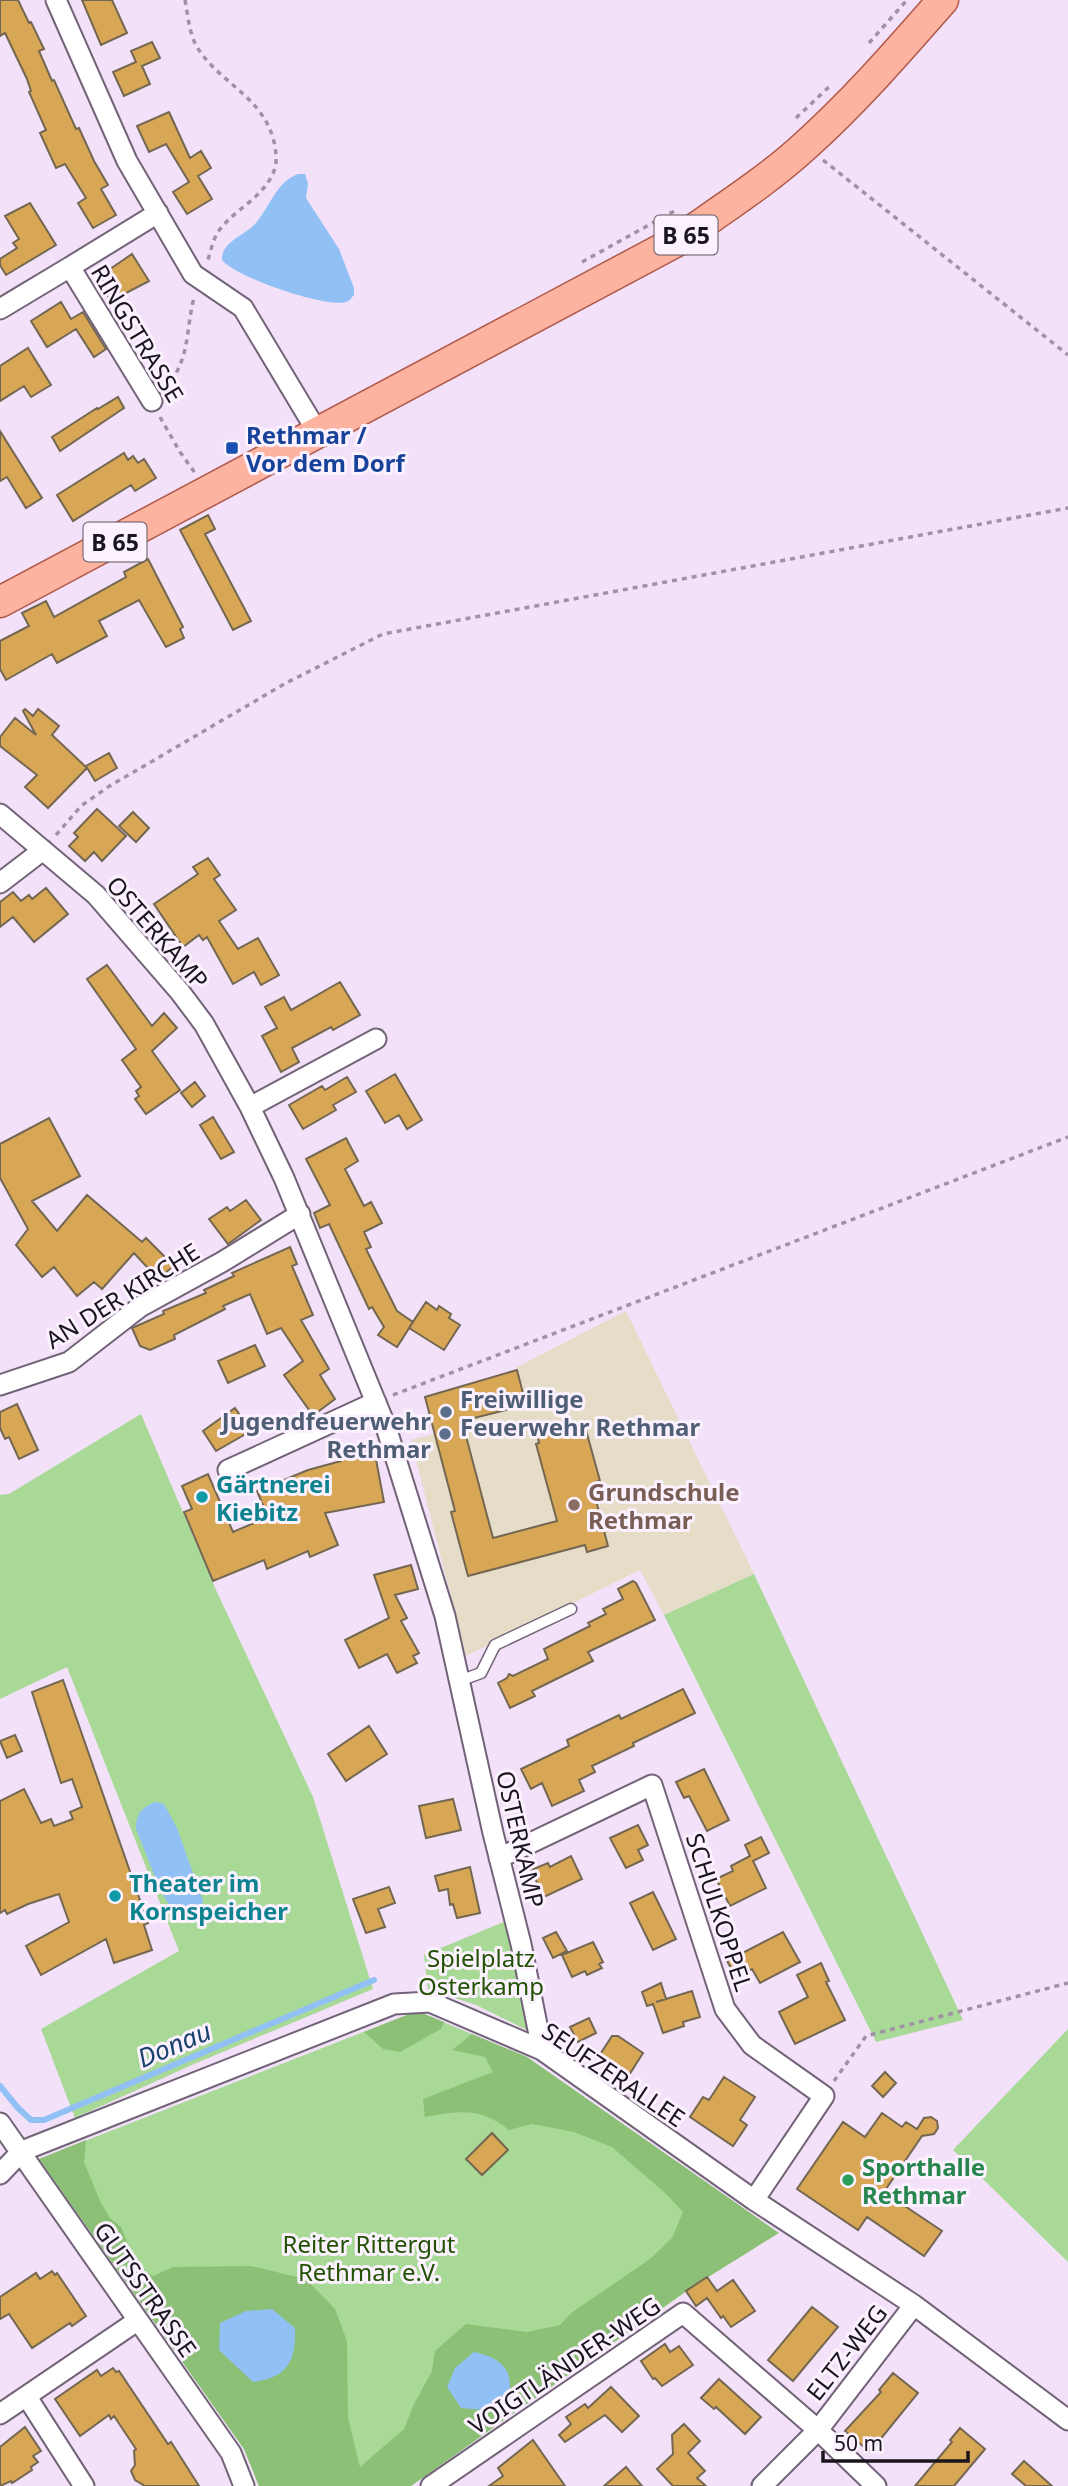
<svg xmlns="http://www.w3.org/2000/svg" width="1068" height="2486" font-family="'Noto Sans',sans-serif">
<rect width="100%" height="100%" fill="#f2e1f8"/>
<path fill="#e6ddc8" d="M626 1311 754 1574 664 1615 640 1570 466 1656 411 1440 463 1426 462 1419 526 1405 517 1367Z"/>
<path fill="#a9d996" d="M141 1414 216 1590 313 1797 373 1989 194 2064 75 2118 41 2029 179 1951 67 1667 0 1699V1495L9 1494Z
M754 1574 963 2020 876 2042 664 1615Z
M506 1921 531 2032 476 2005 428 1989 424 1955Z
M417 2011 527 2057 757 2218 707 2277 411 2486H259L244 2449 39 2159Z
M1068 2029V2262L953 2150Z"/>
<path fill="#8dc077" d="M417 2011 444 2022 441 2029 400 2052 383 2049 364 2032Z
M472 2034 527 2057 779 2233 686 2291 411 2486H259L244 2449 39 2159 86 2140 84 2162 101 2203 110 2218 121 2227 137 2265 153 2276 173 2267 251 2266 306 2279 335 2309 347 2341 348 2418 360 2467 404 2429 414 2404 432 2371 435 2351 466 2324 527 2332 560 2325 571 2313 650 2259 672 2238 683 2212 664 2192 612 2147 574 2132 532 2124 509 2130C480 2107 459 2111 425 2117L423 2099 493 2072 485 2057 452 2050Z"/>
<path fill="#91c0f5" d="M298 174H305L308 184 306 198 339 249 354 288V295C351 298 351 300 346 302 325 308 235 277 222 260 221 242 244 236 255 224 270 207 276 182 298 174Z
M155 1802 164 1804 177 1828 203 1901 201 1911 189 1919 175 1916 159 1887 136 1829C136 1814 141 1808 155 1802Z
M272 2309 295 2328C296 2361 288 2378 253 2382L219 2350 220 2323 246 2311Z
M474 2352C500 2358 514 2368 509 2397L485 2410 461 2408 447 2387 455 2368Z"/>
<g fill="none" stroke-linecap="round" stroke-linejoin="round">
<path stroke="#91c0f5" stroke-width="6" d="M0 2086 18 2108 31 2120H44L374 1980"/>
</g>
<path fill="#d8a756" stroke="#746752" stroke-width="2" d="M0 0H18L29 23 31 22 44 49 39 51 52 81 54 80 76 129 79 128 94 161 108 185 101 189 116 215 93 228 78 203 86 198 65 164 56 168 40 133 46 130 29 92 31 91 27 79 5 33 0 36Z
M82 0H112L127 33 101 45Z
M152 42 160 58 142 66 150 84 124 96 113 72 136 62 131 51Z
M169 112 190 158 201 151 211 168 198 176 212 199 187 214 173 192 189 182 166 144 149 152 137 126Z
M30 203 56 245 6 275 0 265V259L17 248 13 243 19 239 5 216Z
M132 254 149 281 111 301 97 278Z
M61 302 71 319 83 312 106 349 94 357 76 329 47 347 31 321Z
M28 348 51 385 31 397 24 386 0 401V366Z
M118 397 124 408 60 451 52 437 97 408 98 409Z
M0 431 42 498 26 508 7 477 0 481Z
M124 453 128 460 133 456 138 463 144 459 156 478 135 491 131 485 73 521 57 495Z
M208 515 215 529 205 534 251 621 233 630 180 530Z
M148 559 183 627 180 629 184 638 166 647 139 600 99 621 107 636 57 663 52 654 6 680 0 669V641L29 626 22 613 46 601 54 617 126 577 124 572Z
M25 709 33 716 38 709 59 726 52 735 87 768 48 808 25 787 37 775 0 746V737L15 718 36 735 23 711Z
M109 753 117 768 95 781 86 766Z
M97 809 126 836 102 861 94 852 85 861 69 846 78 837 74 833Z
M133 812 149 828 136 842 119 826Z
M208 858 220 875 214 879 236 910 219 921 238 949 258 938 279 975 261 985 254 972 233 984 207 937 203 940 199 935 183 947 154 904 198 874 193 867Z
M46 888 68 914 34 942 13 917 0 927V902L13 892 21 901 29 895 32 899Z
M107 965 152 1026 164 1013 177 1028 152 1051 180 1090 146 1114 135 1099 139 1096 136 1091 141 1087 122 1060 136 1049 87 979Z
M340 982 360 1015 333 1030 331 1027 292 1048 299 1062 281 1072 262 1036 277 1028 265 1007 284 997 291 1010Z
M395 1074 422 1120 407 1129 399 1115 385 1123 366 1091Z
M347 1077 356 1092 333 1105 336 1110 303 1129 289 1105 322 1086 325 1090Z
M195 1082 205 1096 192 1107 181 1093Z
M213 1117 234 1152 221 1159 200 1125Z
M49 1118 80 1176 32 1201 57 1231 87 1195 142 1242 146 1238 174 1266 158 1279 134 1253 102 1289 94 1282 77 1296 54 1267 42 1277 16 1245 28 1229 0 1178V1144Z
M346 1138 358 1161 345 1169 364 1206 371 1202 382 1223 364 1232 371 1247 366 1249 397 1311 413 1322 397 1347 378 1335 384 1327 372 1307 369 1309 329 1224 320 1228 314 1213 330 1205 306 1159Z
M246 1200 261 1220 228 1244 209 1219 227 1207 230 1211Z
M290 1247 297 1264 292 1266 313 1315 301 1320 329 1369 320 1375 335 1399 315 1414H312L284 1375 303 1361 281 1328 267 1334 250 1294 223 1306 225 1309 174 1335 175 1339 150 1350 140 1346 132 1328 164 1314 163 1311 206 1293 204 1290 234 1276 232 1273Z
M426 1302 437 1310 439 1306 451 1314 449 1318 460 1325 444 1350 409 1328Z
M255 1345 265 1366 228 1383 218 1361Z
M517 1370 526 1405 462 1421 493 1538 557 1521 536 1444 539 1443 537 1433 562 1426 565 1436 586 1430 600 1481 595 1482 598 1492 594 1493 608 1546 587 1552 585 1545 468 1576 451 1512 455 1511 425 1397Z
M17 1404 38 1450 19 1459 9 1437 5 1439 0 1428V1412Z
M235 1408 251 1431 216 1451 203 1431Z
M374 1449 384 1502 325 1513 338 1545 310 1557 308 1551 267 1569 264 1560 213 1581 184 1512 192 1509 182 1486 208 1474 233 1532 268 1517 257 1491 308 1470 341 1461 340 1456Z
M411 1565 418 1589 395 1595 407 1618 401 1621 419 1653 413 1656 417 1663 397 1673 387 1654 359 1668 345 1640 389 1618 374 1575Z
M633 1581 636 1583 655 1620 588 1652 593 1661 532 1691 535 1696 510 1708 498 1683 507 1678 509 1674 513 1676 548 1659 544 1649 590 1626 588 1623 606 1614 603 1609 623 1599 618 1589Z
M63 1680 148 1923 144 1925 152 1950 114 1963 106 1939 41 1975 26 1946 69 1922 59 1894 28 1904 7 1914 5 1910 0 1913V1801L24 1789 41 1823 51 1819 54 1826 73 1819 70 1812 82 1807 72 1779 61 1783 32 1692Z
M683 1689 695 1713 633 1743 634 1746 592 1766 595 1772 579 1780 584 1791 552 1806 542 1783 531 1789 521 1769 569 1746 567 1740 619 1715 621 1719Z
M369 1726 387 1754 346 1781 328 1754Z
M15 1735 22 1751 7 1758 0 1741Z
M704 1769 729 1820 707 1831 689 1796 684 1798 676 1782Z
M453 1799 461 1830 426 1838 419 1806Z
M638 1825 648 1845 638 1850 643 1860 626 1868 610 1838Z
M761 1837 769 1853 753 1861 766 1888 730 1906 716 1879 733 1871 731 1866 750 1856 745 1845Z
M571 1856 582 1879 544 1897 531 1870 548 1863 550 1867Z
M470 1867 480 1913 457 1918 453 1904 450 1905 448 1889 439 1891 435 1876Z
M389 1887 395 1903 378 1909 385 1927 366 1933 353 1899Z
M653 1892 676 1939 653 1950 630 1903Z
M556 1932 567 1951 553 1958 543 1938Z
M783 1932 800 1962 760 1983 752 1969 736 1977 727 1961Z
M593 1942 603 1962 599 1964 602 1968 587 1975 585 1971 572 1977 562 1955Z
M821 1963 829 1981 826 1982 845 2020 795 2044 779 2012 808 1997 797 1975Z
M661 1983 666 1999 656 2002 692 1991 700 2017 683 2022 684 2026 663 2033 653 2004 647 2006 642 1992Z
M589 2018 596 2033 578 2042 570 2027Z
M612 2036H618L643 2053 629 2075 599 2056Z
M885 2072 896 2083 883 2097 872 2086Z
M724 2077 755 2097 740 2120 747 2125 733 2146 690 2117 703 2097 709 2100Z
M882 2113 902 2127 906 2122 917 2129 924 2118 931 2117 937 2121 938 2128 934 2134 922 2136 884 2192 942 2231 924 2256 867 2217 858 2230 797 2189 843 2122 865 2137Z
M492 2133 508 2150 482 2175 466 2159Z
M52 2271 55 2275 57 2273 86 2316 72 2326 70 2323 32 2348 9 2314 0 2319V2297L36 2273 40 2279Z
M707 2277 717 2291 733 2280 755 2311 731 2327 723 2316 721 2318 707 2298 696 2306 686 2291Z
M812 2307 838 2327 793 2381 768 2360Z
M665 2344 670 2352 679 2346 693 2365 662 2386 655 2378 653 2379 641 2361Z
M113 2368 116 2372 119 2371 168 2444 171 2442 199 2486H145L135 2480 131 2471 135 2465 134 2451 136 2449 114 2416 111 2419 109 2415 80 2436 55 2399 97 2370 101 2376Z
M893 2373 918 2393 870 2452 845 2431 881 2392 879 2390Z
M719 2379 761 2417 745 2434 716 2407 714 2409 701 2398Z
M611 2387 639 2416 622 2432 605 2415 565 2442 559 2435 571 2424 566 2417 585 2404 588 2408Z
M684 2424 700 2441 688 2453 705 2471 697 2478 706 2486H673L657 2469 673 2454 672 2435Z
M25 2427 41 2451 33 2456 38 2462 31 2467 32 2470 12 2483 11 2481 0 2486V2447Z
M960 2428 985 2449 954 2486H915L952 2442 950 2440Z
M533 2440 565 2486H489L503 2476 498 2468Z
M1024 2461 1052 2486H1026L1012 2474Z
M626 2467 642 2486H604Z"/>
<g fill="none" stroke-linecap="round" stroke-linejoin="round">
<g stroke="#726378" stroke-width="13">
<path id="lane" d="M459 1681 481 1673 495 1645 571 1609"/>
</g>
<g stroke="#726378" stroke-width="23">
<path id="street" d="M56 0 127 161 193 274 243 308 318 433
M70 267 158 213
M0 309 70 267 152 401
M0 814 96 895 180 992 204 1024 250 1107 284 1178 386 1427 445 1616 493 1833 521 1944 542 2050
M0 883 43 850
M250 1107 376 1039
M0 1385 69 1362 140 1307 222 1262 300 1214
M228 1470 376 1402
M499 1858 652 1785 725 2009 752 2045 824 2096 754 2200
M0 2123 231 2453 244 2486
M0 2174 22 2151 394 2004 430 2002 542 2050 754 2200 914 2305 1068 2420
M27 2397 84 2486
M0 2414 137 2321
M431 2486 683 2313 818 2430 876 2486
M762 2486 818 2430 914 2305"/>
</g>
<g stroke="#ae5949" stroke-width="33">
<path id="primary" d="M0 602 677 241C721 210 767 181 806 145 856 100 899 50 943 0"/>
</g>
<path stroke="#9f92a4" stroke-width="3.5" stroke-dasharray="5 5" stroke-linecap="butt" d="M185 0C188 16 189 33 197 47 220 84 263 96 274 142 276 151 277 159 275 168 266 196 238 207 221 228 213 237 211 251 207 263
M869 43 907 0
M796 118 831 85
M823 160 1068 355
M582 262 676 210
M165 389C191 359 185 332 194 298
M160 417 180 452 195 473
M56 835 81 806 108 787 286 683 383 634 1068 508
M393 1395 1068 1137
M834 2081 866 2036 1068 1983"/>
<use href="#lane" stroke="#fff" stroke-width="10"/>
<use href="#street" stroke="#fff" stroke-width="19"/>
<use href="#primary" stroke="#feb2a0" stroke-width="30"/>
</g>
<rect fill="#1a4fb4" stroke="#fbf1ff" stroke-width="2.5" x="225" y="441" width="14" height="14" rx="3.5"/>
<g fill="#5c6f8a" stroke="#fbf1ff" stroke-width="2.5">
<circle cx="446" cy="1412" r="7"/>
<circle cx="445" cy="1434" r="7"/>
</g>
<g fill="#0f9aa8" stroke="#fbf1ff" stroke-width="2.5">
<circle cx="202" cy="1497" r="7"/>
<circle cx="115" cy="1896" r="7"/>
</g>
<circle fill="#8d6e63" stroke="#fbf1ff" stroke-width="2.5" cx="574" cy="1505" r="7"/>
<circle fill="#2e9e5b" stroke="#fbf1ff" stroke-width="2.5" cx="848" cy="2180" r="7"/>
<g text-anchor="middle" dominant-baseline="central" stroke-width="6" stroke-linejoin="round" paint-order="stroke">
<g fill="#fbf1ff" stroke="#5e5761" stroke-width="2">
<rect x="654.5" y="215.5" width="63" height="39" rx="5"/>
<rect x="83.5" y="522.5" width="63" height="39" rx="5"/>
</g>
<g font-size="23" font-weight="bold" fill="#1a151d">
<text x="686" y="235">B 65</text>
<text x="115" y="542">B 65</text>
</g>
<g font-size="24" fill="#1a151d" stroke="#fbf1ff">
<text transform="translate(138 333) rotate(59)">RINGSTRASSE</text>
<text transform="translate(158 932) rotate(49)">OSTERKAMP</text>
<text transform="translate(122 1295) rotate(-32)">AN DER KIRCHE</text>
<text transform="translate(521 1839) rotate(77)">OSTERKAMP</text>
<text transform="translate(720 1912) rotate(72)">SCHULKOPPEL</text>
<text transform="translate(614 2074) rotate(34)">SEUFZERALLEE</text>
<text transform="translate(146 2289) rotate(55)">GUTSSTRASSE</text>
<text transform="translate(846 2352) rotate(-52)">ELTZ-WEG</text>
<text transform="translate(564 2365) rotate(-34)">VOIGTLÄNDER-WEG</text>
</g>
<g font-size="24" font-weight="bold" fill="#164399" stroke="#fbf1ff" text-anchor="start">
<text x="246" y="434">Rethmar /<tspan x="246" dy="28">Vor dem Dorf</tspan></text>
</g>
<g font-size="24" font-weight="bold" fill="#4e5e75" stroke="#fbf1ff" text-anchor="start">
<text x="460" y="1398">Freiwillige<tspan x="460" dy="28">Feuerwehr Rethmar</tspan></text>
<text x="431" y="1420" text-anchor="end">Jugendfeuerwehr<tspan x="431" dy="28">Rethmar</tspan></text>
</g>
<g font-size="24" font-weight="bold" fill="#0d838f" stroke="#fbf1ff" text-anchor="start">
<text x="216" y="1483">Gärtnerei<tspan x="216" dy="28">Kiebitz</tspan></text>
<text x="129" y="1882">Theater im<tspan x="129" dy="28">Kornspeicher</tspan></text>
</g>
<g font-size="24" font-weight="bold" fill="#785e54" stroke="#fbf1ff" text-anchor="start">
<text x="588" y="1491">Grundschule<tspan x="588" dy="28">Rethmar</tspan></text>
</g>
<g font-size="24" fill="#235204" stroke="#fbf1ff">
<text x="481" y="1957">Spielplatz<tspan x="481" dy="28">Osterkamp</tspan></text>
<text x="369" y="2243">Reiter Rittergut<tspan x="369" dy="28">Rethmar e.V.</tspan></text>
</g>
<g font-size="24" font-weight="bold" fill="#27864d" stroke="#fbf1ff" text-anchor="start">
<text x="862" y="2166">Sporthalle<tspan x="862" dy="28">Rethmar</tspan></text>
</g>
<g font-size="26" font-style="italic" fill="#19426c" stroke="#fbf1ff">
<text transform="translate(174 2044) rotate(-23)">Donau</text>
</g>
</g>
<path d="M823 2451v10h145v-10" fill="none" stroke="#1a151d" stroke-width="3.5"/>
<text x="834" y="2451" font-size="21" fill="#1a151d" stroke="#fbf1ff" stroke-width="5" paint-order="stroke">50 m</text>
</svg>
